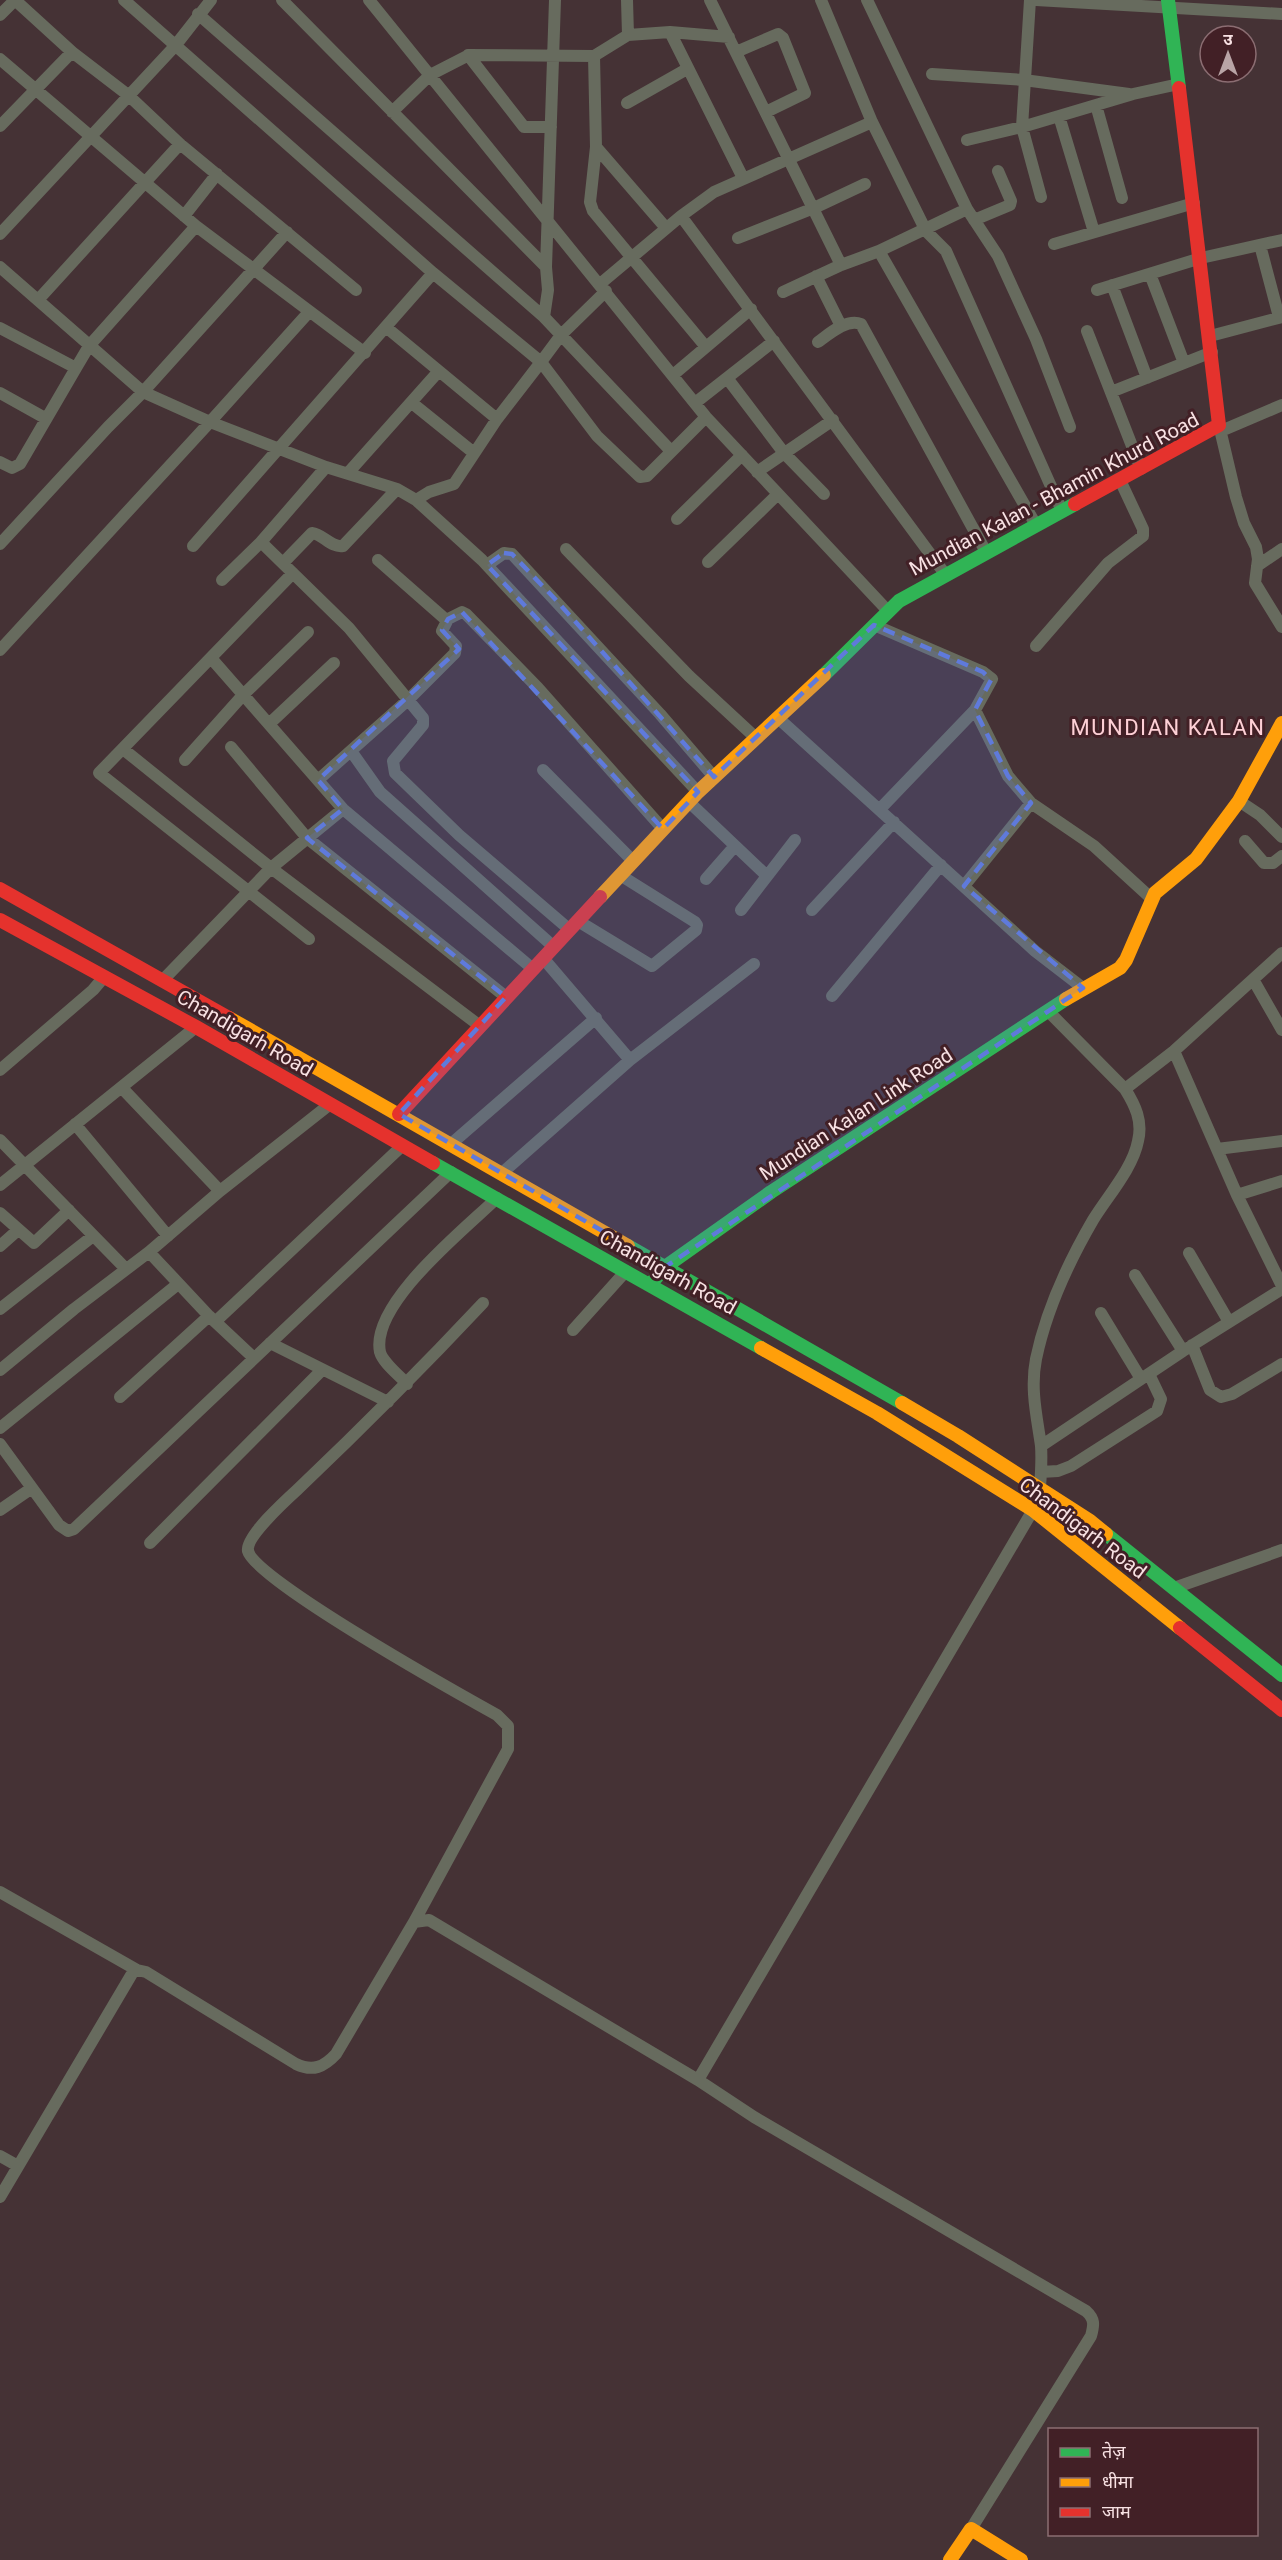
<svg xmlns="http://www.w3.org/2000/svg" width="1282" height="2560" font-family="Roboto,'Noto Sans Devanagari',sans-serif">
<rect width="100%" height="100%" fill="#453235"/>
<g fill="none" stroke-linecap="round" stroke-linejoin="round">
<path stroke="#676b5e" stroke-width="12" d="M124 0 433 273 541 362 561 335 606 291
M282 0 546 267 555 0
M369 0 706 417 888 611
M627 0 628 35
M710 0 841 265 879 251 1036 525
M821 0 872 122 926 231 946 251 1062 511
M867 0 967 209 998 256 1036 339 1070 427
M1030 0 1022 127 1133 94 1179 84
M1036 0 1282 14
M198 14 544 317 548 290 546 267
M0 15 15 0 72 52
M670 32 743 178
M736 52 778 34 783 38 805 93 766 112
M468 55 524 127H551
M594 56 628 35 670 32 729 37
M0 59 196 226 89 346 76 368
M932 74 1024 80 1129 94
M627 103 687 69
M1096 105 1122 198
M392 112 430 75 469 55 594 56 596 147 666 228
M1059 116 1094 232
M0 126 72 52 128 95 180 144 356 290
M967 140 1022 127 1041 197
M596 147 590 202 593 211 706 347
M184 216 217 174
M681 216 714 192 872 122
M974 220 1010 205 1011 201 998 171
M196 226 365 353
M0 234 175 46 211 0
M738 238 814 208 865 184
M1054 244 1194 203
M1260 245 1279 317
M879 251 967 209
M0 267 143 392 210 422 309 312
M1150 274 1184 363
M816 276 841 326
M600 284 681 216 945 574
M1112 285 1147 378
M1097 290 1201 258 1282 240
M783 292 841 265
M38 300 180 144
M544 317 671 451
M0 328 76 368 20 464 12 468 0 462
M387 328 497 419
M1087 331 1141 469
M1210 336 1282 317
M818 342C829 334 847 318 861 324L986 552
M673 375 751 309
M727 378 784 453 824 494
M1111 392 1212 352
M0 393 45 418
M412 403 474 453
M695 403 774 341
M1219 425 1236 497 1244 523 1256 547 1258 559 1255 583 1282 627
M1221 431 1282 405
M326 467 261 542 349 628 423 718V725L393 761 395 773 459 835 570 930
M757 472 833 420
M348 473 438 372
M416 500 429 492 454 484 497 419 541 362 597 436 640 477 647 476 706 417
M677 519 742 455
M0 544 108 427 143 392 287 232
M193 546 433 273
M566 549 689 676 756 738
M378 560 444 618 448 619 462 612 466 614 538 688 663 829
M708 562 778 494
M283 563 312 533C323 534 331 548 343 546L397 489
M487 565 504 553 512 554 660 714 714 777
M1257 566 1282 549
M293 573 99 773 309 939
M222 580 261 542
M874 625 983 672 992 679 975 710 880 809
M1036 646 1108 563 1143 536V529L1120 480
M0 650 210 422 326 467 397 489 416 500 482 560 698 792
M211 658 343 809 533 969
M975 710 1008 776 1031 803 1094 846 1152 899
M778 718 1035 951 1083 988
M269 724 334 663
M231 747 307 838 506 997
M123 749 271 868 480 1026
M351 751 380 792 554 947
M185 760 243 695 308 632
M543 770 633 861
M318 780 408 700 455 653 456 646 442 631 448 619
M1239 801 1260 815 1282 837
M689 802 767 876
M1245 841 1264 863H1273L1282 856
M706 879 734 847
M964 886 1031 803
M741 910 795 840
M812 910 894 822
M578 921 652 966 696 930 697 925 695 922 620 875
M543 958 630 1060
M162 981 271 868 343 809
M1254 981 1282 1030
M832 996 941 865
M1049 1012 1125 1089 1174 1051 1282 953
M1174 1051 1237 1195 1282 1286
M0 1070 93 990 104 977
M122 1088 220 1191
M75 1124 168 1236
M0 1140 126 1269
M451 1144 596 1018
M1217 1149 1282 1141
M502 1173 630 1060 754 964
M0 1185 196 1027
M1237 1195 1282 1181
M0 1213 34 1243 69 1210
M0 1246 18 1230
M149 1252 209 1316 254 1358
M1189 1253 1229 1322
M1135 1275 1183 1351
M0 1309 93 1236
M1101 1313 1141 1379
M215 1322 402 1146
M573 1330 626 1271
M270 1343 388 1402
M1192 1345 1210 1390 1221 1397 1232 1394 1282 1364
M0 1370 74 1309 149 1252 220 1191 329 1105
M407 1384C399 1375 383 1363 380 1352 370 1304 465 1229 497 1198
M120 1397 209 1316
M0 1428 178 1284
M0 1444 59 1525 68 1531 74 1529 451 1172
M1041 1446 1183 1351 1282 1289
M1041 1472 1058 1471 1071 1466 1157 1411 1161 1399 1149 1374
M1040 1487C1041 1474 1042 1459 1041 1446 1037 1417 1030 1389 1036 1359 1046 1311 1068 1263 1093 1220 1107 1197 1133 1168 1138 1141 1143 1121 1135 1105 1125 1089
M0 1510 32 1488
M150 1543 322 1370
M1174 1588 1282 1550
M0 1892 137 1970
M414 1922 508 1749V1726L497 1715C461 1695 255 1580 248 1551 245 1537 287 1499 298 1489 361 1429 423 1367 483 1303
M698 2080 1033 1510
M0 2156 18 2166
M0 2197 133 1972 137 1970 146 1972 296 2064C313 2072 324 2067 336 2054L414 1922 429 1920 698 2080 754 2117 1086 2311C1095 2319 1094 2325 1091 2336L971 2529"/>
<path stroke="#30b455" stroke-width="14" d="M1168 0 1179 88
M824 675 899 601 1075 504
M433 1163 761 1348
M628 1246 902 1403
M650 1285 665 1267 771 1192 1066 999
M1106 1534 1282 1675"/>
<path stroke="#ff9f0a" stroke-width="14" d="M600 897 698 792 824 675
M1066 999 1120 968 1126 960 1155 893 1196 859 1239 801 1282 723
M229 1018 628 1246
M761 1348 877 1413 1033 1510 1180 1628
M902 1403 958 1436 1090 1521 1106 1534
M950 2560 971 2529 1021 2560"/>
<path stroke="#e5322d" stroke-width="14" d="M1075 504 1219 425 1179 88
M0 889 229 1018
M0 920 196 1027 433 1163
M399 1114 600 897
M1180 1628 1282 1710"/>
</g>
<path fill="#5f7adb" fill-opacity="0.2" stroke="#5f7adb" stroke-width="4.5" stroke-dasharray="12 8" stroke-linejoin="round" d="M504 553 512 554 556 600 714 777 874 625 983 672 991 680 975 710 1008 776 1031 803 964 886 1083 988 665 1267 399 1114 506 997 307 838 343 809 318 780 459 649 442 630 448 619 462 612 663 829 698 792 487 565Z"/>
<g text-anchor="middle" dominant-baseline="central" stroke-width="6" stroke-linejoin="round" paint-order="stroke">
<g font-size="20" fill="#f8e1e3" stroke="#422026">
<text transform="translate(1054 494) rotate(-28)">Mundian Kalan - Bhamin Khurd Road</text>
<text transform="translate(245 1033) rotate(30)">Chandigarh Road</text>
<text transform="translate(856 1114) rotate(-33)">Mundian Kalan Link Road</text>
<text transform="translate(668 1272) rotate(29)">Chandigarh Road</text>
<text transform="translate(1083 1528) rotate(37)">Chandigarh Road</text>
</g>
<g font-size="22" letter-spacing="1.5" fill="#fed0d6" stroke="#422026">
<text x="1168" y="727">MUNDIAN KALAN</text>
</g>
</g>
<rect x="1048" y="2428" width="210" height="108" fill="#422026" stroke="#8b6d72" stroke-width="1.5"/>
<rect x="1060" y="2448" width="30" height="9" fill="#30b455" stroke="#8b6d72" stroke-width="1.5"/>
<text x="1102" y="2458" font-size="18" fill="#f8e1e3">तेज़</text>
<rect x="1060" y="2478" width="30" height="9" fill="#ff9f0a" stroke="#8b6d72" stroke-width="1.5"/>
<text x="1102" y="2488" font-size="18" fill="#f8e1e3">धीमा</text>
<rect x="1060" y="2508" width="30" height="9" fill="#e5322d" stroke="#8b6d72" stroke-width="1.5"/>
<text x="1102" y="2518" font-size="18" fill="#f8e1e3">जाम</text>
<g transform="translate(1228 54)"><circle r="28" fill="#422026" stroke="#8b6d72" stroke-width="1.5"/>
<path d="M0-4.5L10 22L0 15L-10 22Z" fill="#b9a4a6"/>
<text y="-9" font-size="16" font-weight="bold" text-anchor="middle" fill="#f8e1e3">उ</text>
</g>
</svg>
